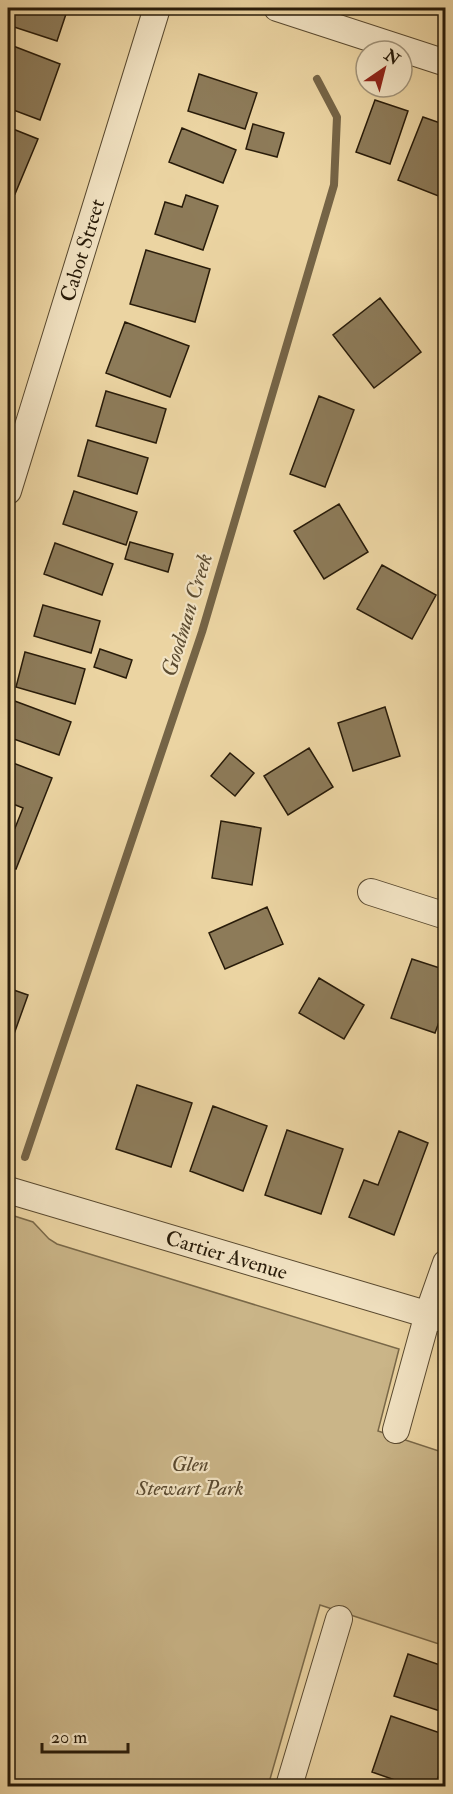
<svg xmlns="http://www.w3.org/2000/svg" width="453" height="1794" font-family="'IM FELL Double Pica',serif">
<rect width="100%" height="100%" fill="#ebd4a2"/>
<filter id="stains"><feTurbulence type="fractalNoise" baseFrequency=".00333" numOctaves="4"/><feColorMatrix values="0 0 0 0 .2 0 0 0 0 .09 0 0 0 0 .02 0 0 0 .5 -.17"/></filter>
<radialGradient id="worn" r=".72"><stop offset=".6" stop-color="#630" stop-opacity="0"/><stop offset="1" stop-color="#630" stop-opacity=".3"/></radialGradient>
<path fill="#cab588" stroke="#796848" stroke-width="1.5" d="M8 1214 33 1222 49 1239 57 1244 399 1349 378 1431 445 1453V1646L320 1605 268 1786H8Z"/>
<g fill="none" stroke-linecap="round" stroke-linejoin="round">
<path stroke="#756446" stroke-width="8" d="M25 1157 202 632 334 185 337 117 317 79
M8 1219 9 1215"/>
</g>
<path fill="#8d7b59" stroke="#281b09" stroke-width="1.5" d="M12 8H68L57 41 8 25Z
M8 44 60 64 40 120 8 108Z
M199 74 257 93 245 129 188 111Z
M375 100 408 111 390 164 356 152Z
M423 117 446 125V199L398 180Z
M253 124 284 133 277 157 246 149Z
M8 127 38 139 15 194 8 191Z
M182 128 236 150 223 183 169 162Z
M186 195 218 206 203 250 155 234 165 202 182 207Z
M8 210 13 212 8 228Z
M146 250 210 269 195 322 130 304Z
M380 298 421 352 374 388 333 335Z
M125 322 189 346 170 397 106 373Z
M106 391 166 409 156 443 96 426Z
M319 396 354 410 325 487 290 474Z
M88 440 148 458 137 494 78 476Z
M74 491 137 512 126 545 63 524Z
M339 504 368 552 324 579 294 531Z
M130 542 173 554 168 572 125 559Z
M55 543 113 564 102 595 44 574Z
M382 565 436 595 412 639 357 609Z
M43 605 100 621 91 653 34 636Z
M100 649 132 660 126 678 94 667Z
M25 652 85 669 75 704 16 687Z
M12 700 71 722 59 755 8 737V711Z
M385 707 400 756 353 771 338 723Z
M309 748 333 787 288 815 264 776Z
M230 753 254 773 235 796 211 776Z
M8 761 52 778 16 869 8 866V825L15 828 23 808 8 802Z
M221 821 261 828 252 885 212 878Z
M8 876 13 878 8 898Z
M267 907 283 944 225 969 209 933Z
M412 959 446 970V1003L435 1033 391 1018Z
M319 978 364 1005 344 1039 299 1013Z
M8 988 28 995 14 1034 8 1032Z
M137 1085 192 1103 171 1167 116 1149Z
M213 1106 267 1126 243 1191 190 1171Z
M287 1130 343 1149 321 1214 265 1195Z
M399 1131 428 1143 394 1235 349 1217 364 1180 378 1185Z
M408 1654 446 1667V1713L394 1696Z
M391 1716 446 1735V1755L435 1786H412L372 1772Z"/>
<g fill="none" stroke-linecap="round" stroke-linejoin="round">
<g stroke="#59492f" stroke-width="28">
<g id="minor">
<path d="M277 8 446 63"/>
<path id="s1" d="M8 491 157 8"/>
<path d="M371 892 446 916"/>
<path id="s2" d="M8 1190 446 1320"/>
<path d="M396 1430 428 1314 446 1263"/>
<path d="M289 1786 339 1619"/>
</g>
</g>
<use href="#minor" stroke="#f2e3c3" stroke-width="26"/>
</g>
<g text-anchor="middle" dominant-baseline="central" stroke-width="4.5" stroke-linejoin="round" paint-order="stroke">
<g font-size="21" fill="#281b09" stroke="#f2e3c3">
<text stroke="none"><textPath href="#s1" startOffset="252">Cabot Street</textPath></text>
<text stroke="none"><textPath href="#s2" startOffset="228">Cartier Avenue</textPath></text>
</g>
<g font-size="21" font-style="italic" fill="#59492f" stroke="#f2e3c3">
<text x="190" y="1464">Glen<tspan x="190" dy="24">Stewart Park</tspan></text>
</g>
<g font-size="22" font-style="italic" fill="#5c4c31" stroke="#f2e3c3">
<text transform="translate(187 615) rotate(-73)">Goodman Creek</text>
</g>
</g>
<rect width="453" height="1794" fill="none" stroke="#ebd4a2" stroke-width="30"/>
<rect x="9" y="9" width="435" height="1776" fill="none" stroke="#281b09" stroke-width="3"/>
<rect x="15" y="15" width="423" height="1764" fill="none" stroke="#281b09" stroke-width="1.5"/>
<g transform="translate(384 69) rotate(35)"><circle r="28" fill="#f2e3c3" stroke="#a19379" stroke-width="1.5"/>
<path d="M0-4.5L10 22L0 15L-10 22Z" fill="#8f2418"/>
<text y="-9" font-size="16" font-weight="bold" text-anchor="middle" fill="#281b09">N</text>
</g>
<path d="M42 1743v9h86v-9" fill="none" stroke="#281b09" stroke-width="3"/>
<text x="51" y="1743" font-size="18" fill="#281b09" stroke="#f2e3c3" stroke-width="4.5" paint-order="stroke">20 m</text>
<rect width="100%" height="100%" filter="url(#stains)"/>
<rect width="100%" height="100%" fill="url(#worn)"/>
</svg>
